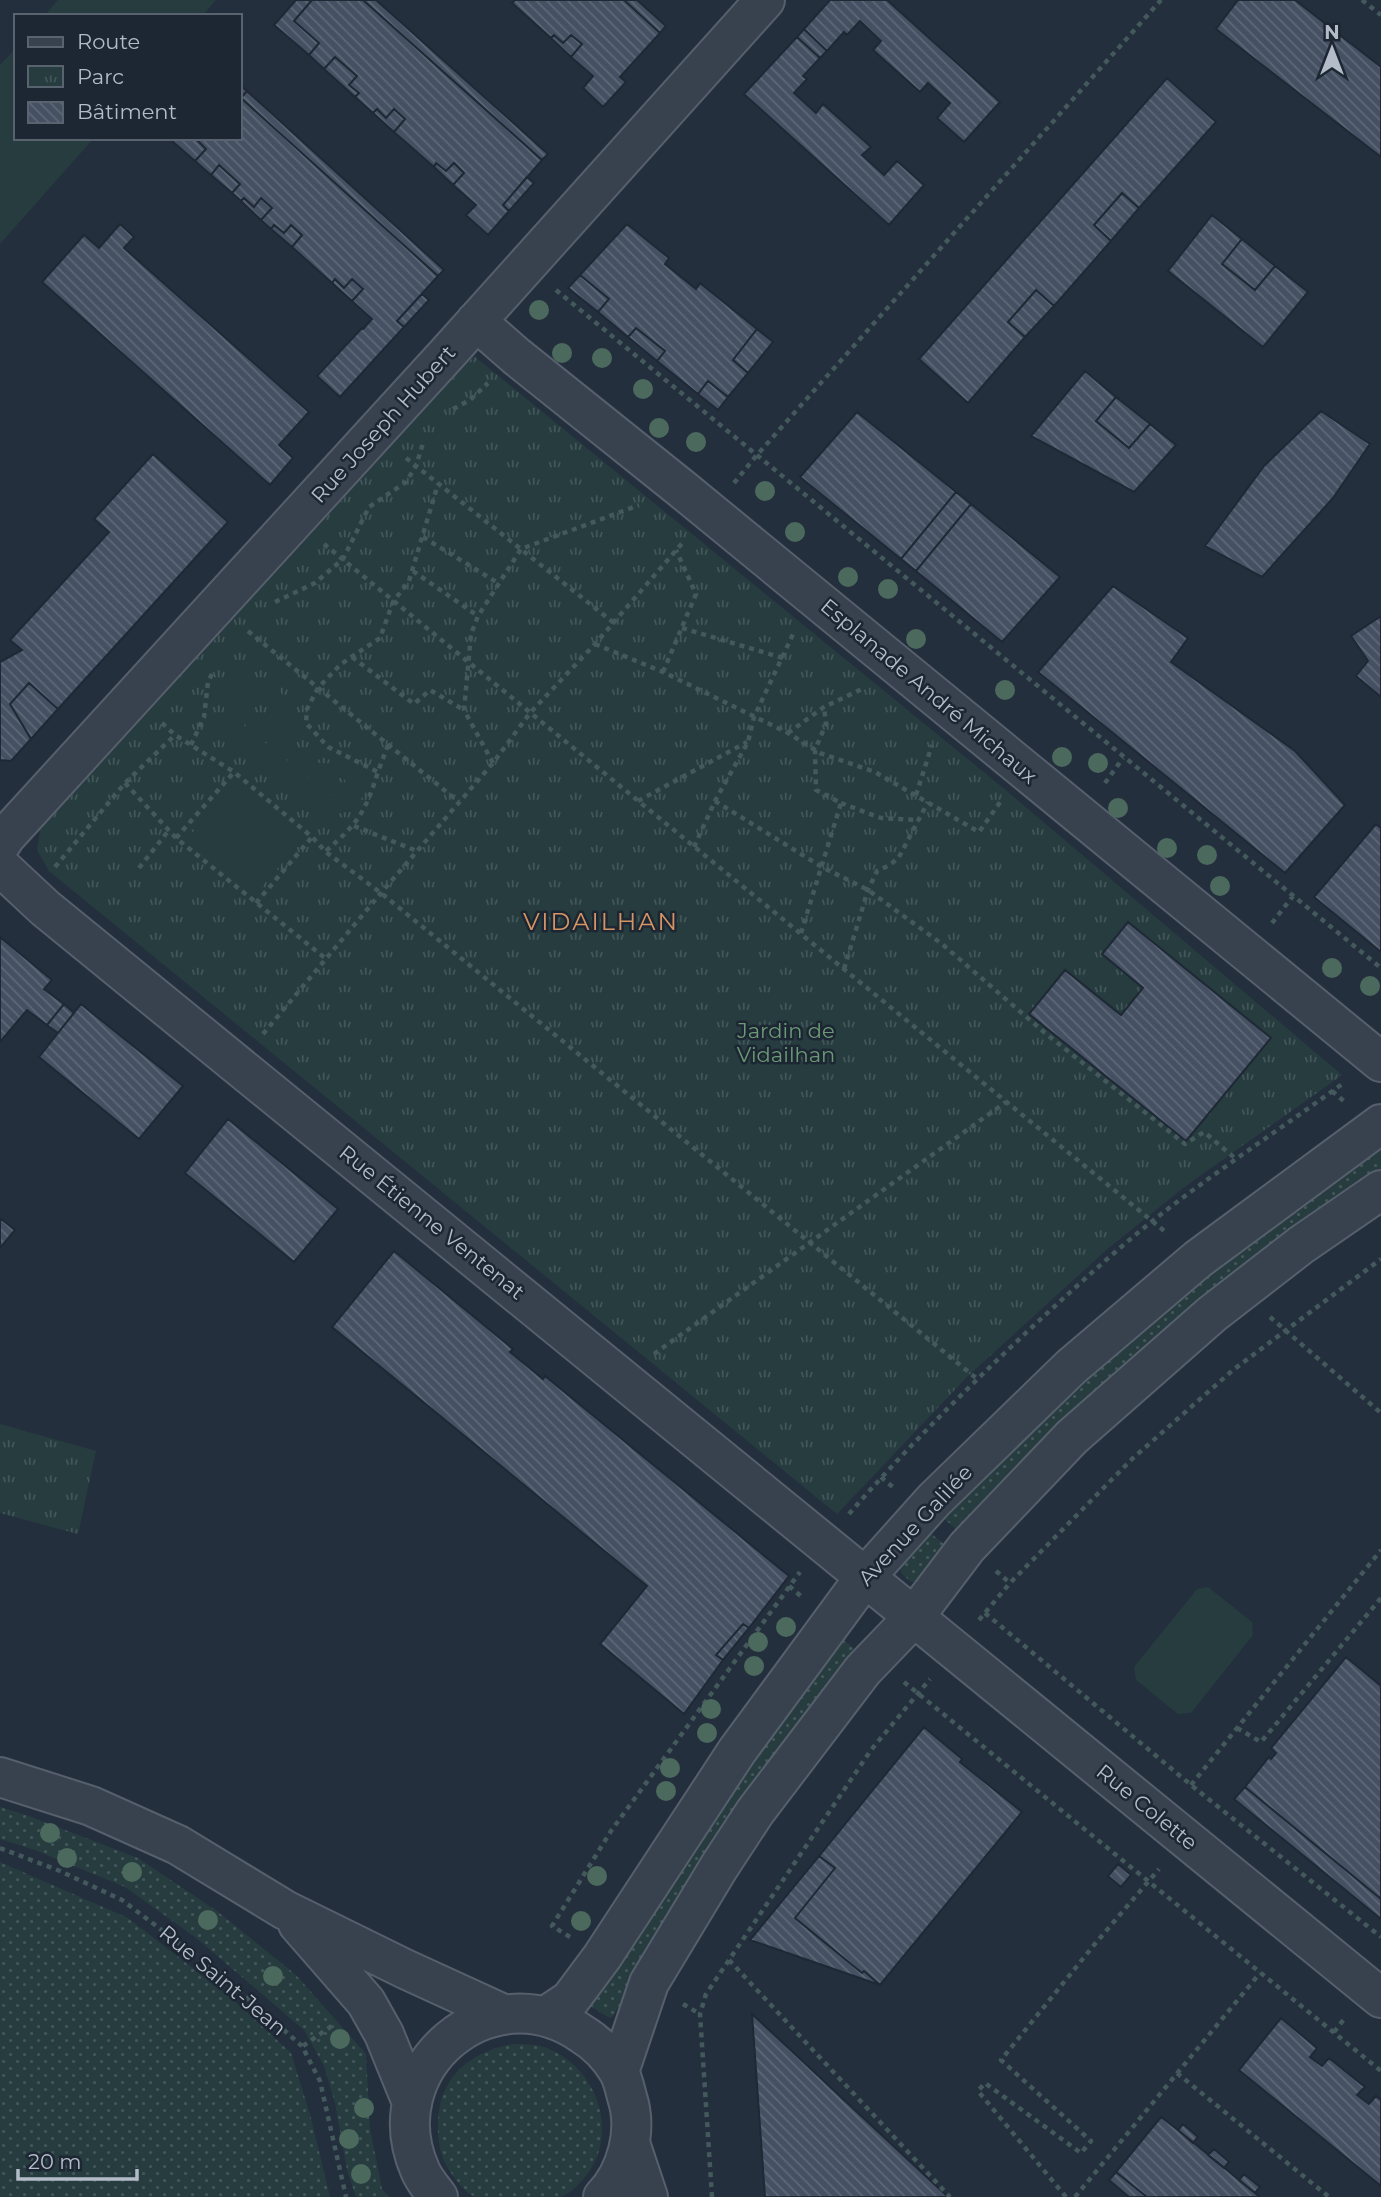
<svg xmlns="http://www.w3.org/2000/svg" width="1381" height="2197" font-family="Montserrat,sans-serif">
<defs>
<pattern id="grass-dots" width="8" height="8" patternUnits="userSpaceOnUse" patternTransform="scale(1.75)"><rect width="8" height="8" fill="#263c3f"/><path d="M2 2h.1M6 6h.1" fill="none" stroke="#435659" stroke-width="1.8" stroke-linecap="round"/></pattern>
<pattern id="park-tufts" width="24" height="20" patternUnits="userSpaceOnUse" patternTransform="scale(1.75)"><rect width="24" height="20" fill="#263c3f"/><path d="M3 7l-1-3M5 7V3M7 7l1-3M15 17l-1-3M17 17v-4M19 17l1-3" fill="none" stroke="#435659"/></pattern>
<pattern id="building-back-hatch" width="6" height="6" patternUnits="userSpaceOnUse" patternTransform="scale(1.75)"><rect width="6" height="6" fill="#455162"/><path d="M-1 5l2 2M0 0l6 6M5-1l2 2" fill="none" stroke="#5d6877"/></pattern>
</defs>
<rect width="100%" height="100%" fill="#242f3e"/>
<path fill="url(#grass-dots)" d="M1381 1141V1176L964 1536 941 1516 1085 1371Z
M928 1531 951 1550 922 1581 911 1582 901 1573V1563Z
M838 1635 860 1654 703 1869 613 2016 610 2018 588 2005Z
M0 1807 26 1815 138 1858 217 1911 296 1975 366 2054 370 2128 382 2189 389 2197H356L347 2170 335 2103 324 2066 304 2030 195 1937 125 1887 35 1850 0 1839Z
M0 1862 128 1918 231 1998 291 2053 311 2118 330 2197H0Z
M513 2044C525 2044 538 2044 549 2049 598 2069 620 2135 585 2177 579 2184 569 2195 560 2197 554 2197 480 2197 475 2197 465 2193 455 2179 449 2170 440 2156 438 2142 438 2125 438 2078 469 2052 513 2044Z"/>
<path fill="url(#park-tufts)" d="M474 356 1008 792 1342 1075 1183 1188 1105 1251 967 1377 837 1514 49 871 37 850 40 830Z
M0 1424 96 1451 78 1534 0 1513Z"/>
<path fill="#263c3f" fill-rule="evenodd" d="M58 0H216L202 16H44Z
M16 48V138H94L0 244V65Z
M247 680C267 679 287 690 289 712 290 726 288 735 297 748 315 775 336 755 354 768 375 782 361 821 327 812L230 734C219 709 222 692 247 680ZM253 696C283 702 268 721 276 742 280 752 288 758 294 766L242 724C238 715 239 710 243 701ZM295 767 312 776 323 778H343L348 784V792L340 798 332 797Z
M235 782 304 838 256 893 188 838Z
M1208 1587 1252 1622 1253 1635 1191 1713 1178 1714 1136 1680 1134 1667 1197 1589Z"/>
<path fill="url(#building-back-hatch)" stroke="#1f2835" stroke-width="2" d="M296 0H312L294 21 319 43 309 55 274 25Z
M312 0H363L542 160 503 205 509 211 488 235 466 215 476 205 453 185 464 173 454 163 446 171 436 163 434 167 394 132 405 119 394 109 386 118 377 109 373 113 355 97 359 93 349 85 357 76 335 57 324 69 309 55 319 43 294 21Z
M363 0H376L548 154 542 160Z
M515 0H624L660 33 620 77 626 82 603 107 583 88 593 76 571 57 582 44 571 35 563 43 554 35 551 38 512 3Z
M624 0H637L666 26 660 33Z
M830 0H887L1000 102 964 142 937 118 950 103 928 83 920 92 873 50 881 41 860 21 847 35 844 32 827 51 804 29Z
M1238 0H1295L1381 67V157L1216 29Z
M804 29 827 51 820 58 797 37Z
M554 35 563 43 571 35 582 44 571 57 551 38Z
M797 37 820 58 803 76 807 79 794 93 816 113 823 104 871 147 862 155 884 175 897 161 924 185 889 225 744 94Z
M335 57 357 76 349 85 359 93 355 97 324 69Z
M1167 78 1216 122 1139 208 1122 193 1094 225 1111 241 1054 306 1036 290 1008 322 1025 337 968 403 919 359Z
M240 85 247 91 241 98 438 276 397 321 404 327 340 397 317 376 362 328 363 329 372 319 352 301 363 289 352 279 344 288 335 279 332 283 292 247 302 235 291 225 284 233 274 225 271 229 261 220 272 208 261 198 254 207 244 198 241 201 232 193 240 184 219 165 211 175 195 161 206 149 195 138H240Z
M247 91 444 270 438 276 241 98Z
M377 109 386 118 394 109 405 119 394 132 373 113Z
M172 138H195L206 149 195 161 171 140Z
M436 163 446 171 454 163 464 173 453 185 434 167Z
M219 165 240 184 232 193 211 175Z
M527 177 534 183 509 211 503 205Z
M1122 193 1139 208 1111 241 1094 225Z
M244 198 254 207 261 198 272 208 261 220 241 201Z
M1212 215 1242 239 1222 264 1255 290 1275 266 1308 292 1263 347 1168 271Z
M120 224 134 237 124 248 309 412 279 445 293 458 270 485 42 282 84 235 99 248Z
M627 224 669 258 665 264 696 289 700 283 757 329 733 360 748 373 728 397 708 381 698 394 657 361 665 351 636 328 628 337 598 312 609 299 580 275Z
M274 225 284 233 291 225 302 235 292 247 271 229Z
M1242 239 1275 266 1255 290 1222 264Z
M580 275 609 299 598 312 568 288Z
M335 279 344 288 352 279 363 289 352 301 332 283Z
M1036 290 1054 306 1025 337 1008 322Z
M422 294 429 300 404 327 397 321Z
M636 328 665 351 657 361 628 337Z
M757 329 773 342 748 373 733 360Z
M1085 371 1116 397 1096 421 1129 448 1150 424 1176 445 1134 492 1031 436Z
M708 381 728 397 718 410 698 394Z
M1116 397 1150 424 1129 448 1096 421Z
M1321 411 1370 444 1333 498 1262 577 1205 546 1264 466Z
M857 412 956 492 901 559 800 477Z
M153 454 228 522 58 709 29 683 10 704 31 739 11 761 0 760V662L22 650 10 640 109 532 94 519Z
M956 492 971 504 916 571 901 559Z
M971 504 1060 577 1002 642 916 571Z
M1113 586 1188 638 1171 662 1295 751 1345 805 1285 873 1038 672Z
M1381 616V697L1356 676 1368 661 1351 636Z
M29 683 58 709 31 739 10 704Z
M1376 824 1381 828V952L1314 897Z
M1128 922 1271 1038 1186 1141 1029 1014 1065 970 1121 1015 1143 988 1102 954Z
M0 937 52 980 44 989 64 1004 47 1025 27 1010 0 1042Z
M64 1004 74 1013 58 1033 47 1025Z
M81 1004 183 1086 139 1139 39 1057Z
M228 1119 338 1209 294 1262 185 1173Z
M0 1218 15 1230 0 1248Z
M394 1251 513 1349 510 1352 543 1379 545 1376 789 1576 749 1628 743 1624 716 1655 723 1660 684 1714 600 1644 647 1586 332 1327Z
M743 1624 749 1628 723 1660 716 1655Z
M1346 1657 1381 1686V1899L1245 1787 1269 1757 1271 1759 1276 1753 1271 1748Z
M924 1727 962 1759 960 1762 1022 1812 880 1985 864 1971 862 1973 795 1918 835 1868 819 1856Z
M1245 1787 1381 1899V1919L1234 1799Z
M819 1856 835 1868 795 1918 862 1973 864 1971 880 1985 750 1940Z
M1118 1864 1131 1875 1121 1887 1108 1876Z
M752 2014 948 2197H765Z
M1281 2018 1317 2048 1310 2057 1322 2066 1329 2058 1365 2087 1357 2095 1369 2104 1376 2096 1381 2100V2186L1239 2070Z
M1161 2117 1178 2130 1260 2197H1147L1116 2172Z
M1183 2124 1198 2137 1193 2143 1178 2130Z
M1214 2149 1229 2162 1224 2168 1208 2155Z
M1116 2172 1147 2197H1129L1109 2180Z
M1244 2174 1260 2187 1255 2193 1239 2180Z"/>
<g fill="none" stroke-linecap="round" stroke-linejoin="round">
<g stroke="#565f6c" stroke-width="42">
<path id="minor" d="M476 321 516 356 682 489 1381 1062
M0 845 6 836 446 355 765 0
M0 866 45 908 1381 1998
M546 2016 570 2000 602 1957 737 1751 865 1577 934 1500 1071 1367 1198 1259 1381 1124
M619 2072 649 1983 719 1867 755 1812 863 1670 914 1617 967 1547 1072 1437 1212 1314 1301 1245 1381 1190
M630 2143 648 2197"/>
</g>
<g stroke="#565f6c" stroke-width="42">
<path id="tertiary" d="M0 1777 91 1806 178 1845 285 1910 405 1969 503 2014
M298 1924 366 2002 384 2034 411 2100
M438 2197C432 2189 424 2180 420 2170 375 2068 490 1970 582 2034 597 2043 610 2057 619 2072 623 2080 625 2089 627 2097 638 2130 627 2172 603 2197"/>
</g>
<path stroke="#44595c" stroke-width="4.5" stroke-dasharray="5 5" stroke-linecap="butt" d="M1362 0 1381 15
M556 290 1381 968
M453 409 470 400 488 383
M406 458 614 623
M734 483 756 456 1161 0
M423 537 498 583
M324 544 1168 1234
M413 571 478 616
M275 602 315 583 343 559 369 507 406 482 416 466 423 443
M682 628 783 658
M248 631 459 802
M595 644 663 672 788 733 820 753 875 772 979 832 1001 801
M352 657 414 704 430 690 464 710
M663 672 696 594 676 550
M162 723 175 735 234 772 312 837 326 852 381 893 976 1378
M788 733 824 707 862 689
M191 745 204 717 208 682 213 672
M388 745 378 772 328 747 306 723 307 709 318 688 341 664 380 638 393 602 409 581 438 484
M493 763 464 710 471 634 478 616 521 549 639 505
M125 783 176 838 325 958
M1105 783 1123 758
M916 795 932 745
M638 801 747 742
M715 801 822 867 868 890 942 944 1045 1033 1185 1144 1204 1132 1236 1159
M841 803 881 818 919 820
M354 826 417 851
M176 838 234 772
M694 847 715 801 748 742 754 717 795 630
M326 851C358 823 365 813 378 772
M55 867 125 783 175 735
M139 868 169 830
M256 903 312 837
M1272 923 1293 896
M801 933 841 803 816 790 815 750 826 724 824 707
M844 969 868 890 877 871 890 865 899 857 928 802
M263 1034 381 893 493 763 530 713 595 644 685 540
M1332 1091 1345 1102
M1270 1317 1381 1413
M654 1354 1006 1102
M881 1477 894 1488
M849 1514C909 1445 975 1380 1043 1317 1079 1284 1116 1250 1155 1219 1216 1171 1282 1128 1345 1082
M996 1571 1010 1583
M789 1586 802 1597
M985 1613 1191 1785 1381 1937
M979 1620 1010 1583 1132 1459 1233 1370 1381 1259
M904 1682 1381 2071
M1237 1728 1261 1742 1381 1598
M1191 1785 1381 1550
M0 1848 60 1871 122 1900 221 1975 302 2046 320 2081 346 2197
M570 1937 552 1926 611 1831 800 1572
M729 1960 950 2197
M683 2004 700 2014
M1334 2032 1344 2019
M303 2046 333 2025
M1177 2073 1329 2197
M712 2197 700 2014 706 1994 871 1750 930 1679
M1066 2197 978 2091 985 2083 1081 2153 1091 2141 1001 2060 1094 1945 1159 1869
M1075 2197 1260 1973"/>
<use href="#minor" stroke="#38414e" stroke-width="38"/>
<use href="#tertiary" stroke="#38414e" stroke-width="38"/>
</g>
<g fill="#4b6a5d">
<circle cx="539" cy="310" r="10"/>
<circle cx="562" cy="353" r="10"/>
<circle cx="602" cy="358" r="10"/>
<circle cx="643" cy="389" r="10"/>
<circle cx="659" cy="428" r="10"/>
<circle cx="696" cy="442" r="10"/>
<circle cx="765" cy="491" r="10"/>
<circle cx="795" cy="532" r="10"/>
<circle cx="848" cy="577" r="10"/>
<circle cx="888" cy="589" r="10"/>
<circle cx="916" cy="639" r="10"/>
<circle cx="1005" cy="690" r="10"/>
<circle cx="1062" cy="757" r="10"/>
<circle cx="1098" cy="763" r="10"/>
<circle cx="1118" cy="808" r="10"/>
<circle cx="1167" cy="848" r="10"/>
<circle cx="1207" cy="855" r="10"/>
<circle cx="1220" cy="886" r="10"/>
<circle cx="1332" cy="968" r="10"/>
<circle cx="1370" cy="986" r="10"/>
<circle cx="786" cy="1627" r="10"/>
<circle cx="758" cy="1642" r="10"/>
<circle cx="754" cy="1666" r="10"/>
<circle cx="711" cy="1709" r="10"/>
<circle cx="707" cy="1733" r="10"/>
<circle cx="670" cy="1768" r="10"/>
<circle cx="666" cy="1791" r="10"/>
<circle cx="50" cy="1833" r="10"/>
<circle cx="67" cy="1858" r="10"/>
<circle cx="132" cy="1872" r="10"/>
<circle cx="597" cy="1876" r="10"/>
<circle cx="208" cy="1920" r="10"/>
<circle cx="581" cy="1921" r="10"/>
<circle cx="273" cy="1976" r="10"/>
<circle cx="340" cy="2039" r="10"/>
<circle cx="364" cy="2108" r="10"/>
<circle cx="349" cy="2139" r="10"/>
<circle cx="361" cy="2174" r="10"/>
</g>
<g text-anchor="middle" dominant-baseline="central" stroke-width="5" stroke-linejoin="round" paint-order="stroke">
<g font-size="21" fill="#b4bcc9" stroke="#1d2633">
<text transform="translate(383 424) rotate(-48)">Rue Joseph Hubert</text>
<text transform="translate(929 691) rotate(40)">Esplanade André Michaux</text>
<text transform="translate(432 1222) rotate(39)">Rue Étienne Ventenat</text>
<text transform="translate(915 1525) rotate(-47)">Avenue Galilée</text>
<text transform="translate(1147 1807) rotate(39)">Rue Colette</text>
<text transform="translate(223 1980) rotate(40)">Rue Saint-Jean</text>
</g>
<g font-size="21" fill="#6b9a76" stroke="#1d2633">
<text x="786" y="1030">Jardin de<tspan x="786" dy="24">Vidailhan</tspan></text>
</g>
<g font-size="24" letter-spacing="2" fill="#d59563" stroke="#1d2633">
<text x="601" y="921">VIDAILHAN</text>
</g>
</g>
<rect x="14" y="14" width="228" height="126" fill="#1d2633" stroke="#59626f" stroke-width="2"/>
<rect x="28" y="37" width="35" height="10" fill="#38414e" stroke="#59626f" stroke-width="2"/>
<text x="77" y="49" font-size="21" fill="#b4bcc9">Route</text>
<rect x="28" y="66" width="35" height="21" fill="url(#park-tufts)" stroke="#59626f" stroke-width="2"/>
<text x="77" y="84" font-size="21" fill="#b4bcc9">Parc</text>
<rect x="28" y="102" width="35" height="21" fill="url(#building-back-hatch)" stroke="#59626f" stroke-width="2"/>
<text x="77" y="119" font-size="21" fill="#b4bcc9">Bâtiment</text>
<g transform="translate(1332 49)" stroke="#1d2633" stroke-width="5" paint-order="stroke">
<path d="M0-5L12 26L0 18L-12 26Z" fill="#b4bcc9"/>
<text y="-10" font-size="19" font-weight="bold" text-anchor="middle" fill="#b4bcc9">N</text>
</g>
<path d="M18 2169v10h119v-10" fill="none" stroke="#b4bcc9" stroke-width="3.5"/>
<text x="28" y="2169" font-size="21" fill="#b4bcc9" stroke="#1d2633" stroke-width="5" paint-order="stroke">20 m</text>
</svg>
